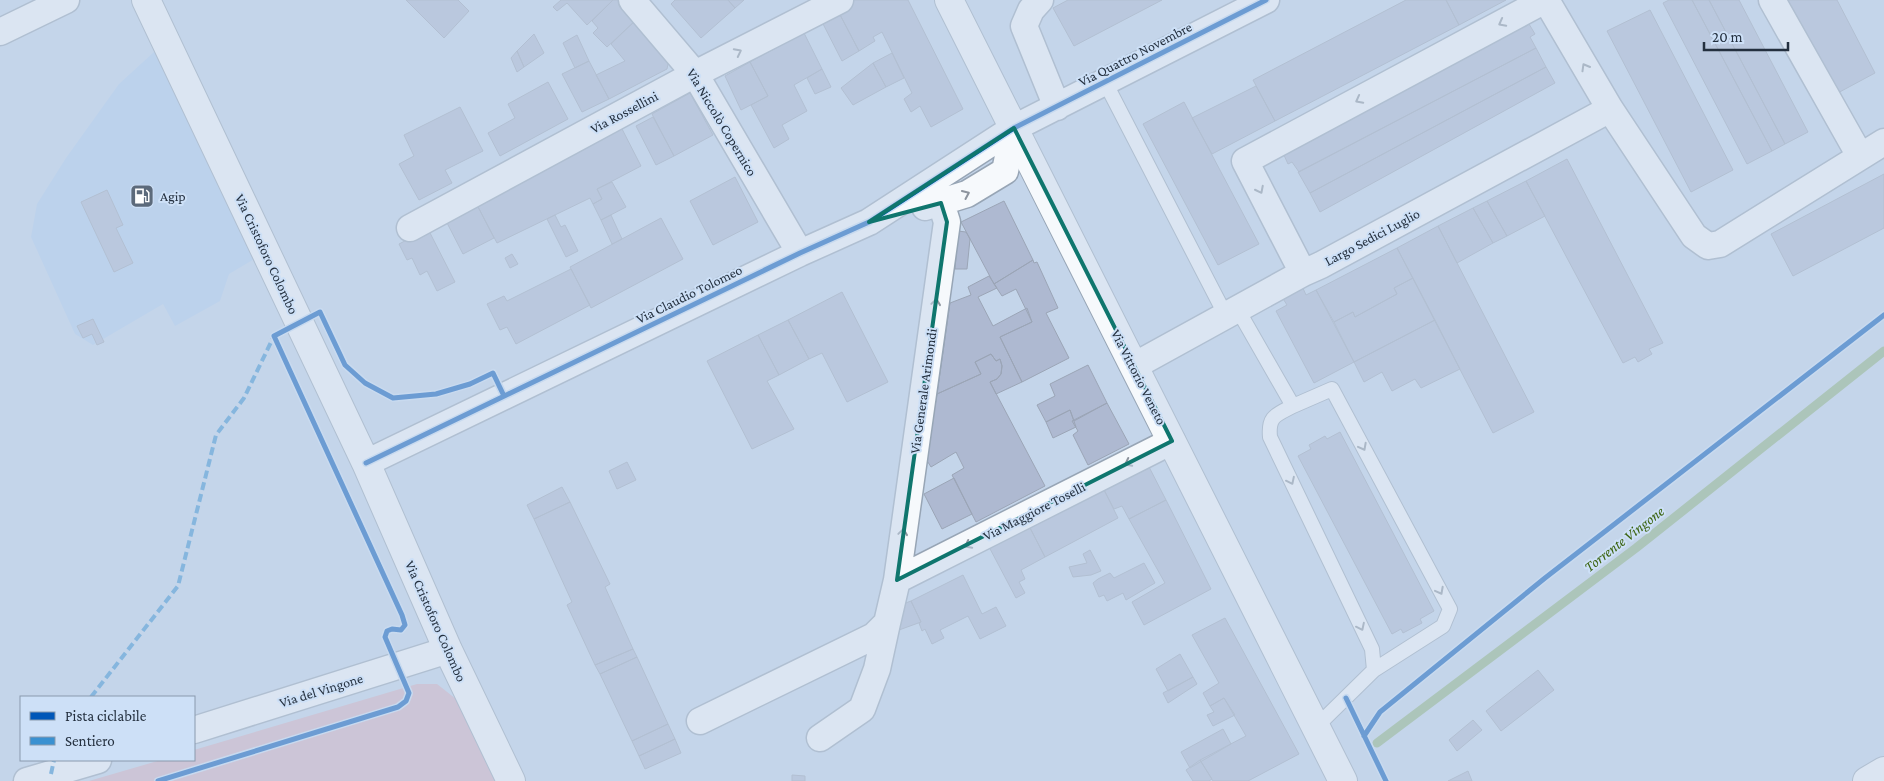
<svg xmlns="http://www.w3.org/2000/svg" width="1884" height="781" font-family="'Crimson Pro',serif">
<rect width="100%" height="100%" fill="#c4d5ea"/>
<path fill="#b2cef0" d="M166 41 266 252 229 274 220 301 175 326 163 304 93 345 75 334 31 237 37 204 66 158 119 84Z"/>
<path fill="#d5b1c0" d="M417 684H437L456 699 495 781H89L161 760H194V750Z"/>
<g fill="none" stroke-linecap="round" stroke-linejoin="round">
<path stroke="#8eb281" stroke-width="9" d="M1377 743 1636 548 1884 351"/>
</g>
<path fill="#aeb9d1" stroke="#9ba5b6" d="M406 0H458L469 11 444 38Z
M561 0H613L587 25 567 3 557 11 553 7Z
M613 0H622L638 18 607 47 593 33 598 28 592 21Z
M675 0H728L735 8 701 38 671 4Z
M728 0H744L735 8Z
M853 0H908L963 109 931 127 920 106 911 112 904 99 912 93 882 32 873 37 875 41 859 51 837 9Z
M1068 0H1162L1074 46 1053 8Z
M1406 0H1446L1459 25 1275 121 1253 80Z
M1446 0H1506L1459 25Z
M1669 0H1692L1772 151 1747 164 1663 3Z
M1692 0H1709L1785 144 1772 151Z
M1709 0H1739L1808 132 1785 144Z
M1785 0H1837L1875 73 1834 95Z
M837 9 859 51 842 61 820 18Z
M1650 10 1733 170 1691 192 1607 31Z
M638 18 670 54 667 69 609 99 596 75 625 61 611 44Z
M1523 24 1525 27 1529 24 1535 34 1530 37 1536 48 1534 49 1299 172 1292 162 1288 164 1283 153Z
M804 33 822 69 794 85 807 111 782 125 789 139 774 148 751 105 768 96 750 62Z
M534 34 544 53 524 67 517 51Z
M577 35 589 61 575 68 563 43Z
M1536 48 1546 67 1310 193 1298 172Z
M517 51 524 67 517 72 511 58Z
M892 53 904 78 886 87 873 63Z
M589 61 609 99 582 112 562 74Z
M750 62 768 96 741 110 725 76Z
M873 63 886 87 853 105 841 88Z
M1546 67 1555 83 1320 212 1310 193Z
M822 69 831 87 815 94 807 78Z
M548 82 568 119 500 156 488 133 515 118 508 104Z
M1256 86 1275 121 1212 154 1192 118Z
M690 93 713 135 674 156 652 114Z
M1184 102 1259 244 1218 265 1143 124Z
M460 107 483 151 445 170 452 183 419 200 399 164 414 156 404 135Z
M653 117 674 156 656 165 636 126Z
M621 127 641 166 597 189 602 199 593 204 590 198 497 243 476 203Z
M1567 159 1663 343 1649 349 1652 354 1638 362 1635 357 1623 363 1526 181Z
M1884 174V228L1793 276 1771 234Z
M735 177 758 222 713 245 690 201Z
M1526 181 1545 216 1507 236 1487 201Z
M612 182 626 207 601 220 593 204 602 199 597 189Z
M107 190 123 225 116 228 133 263 114 272 81 202Z
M1004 201 1033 260 994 284 961 222Z
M1487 201 1507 236 1493 243 1473 208Z
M476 203 494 238 463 254 445 219Z
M1473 208 1493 243 1457 263 1438 226Z
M555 215 561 227 565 225 578 251 566 257 547 219Z
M611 215 622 239 612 244 601 220Z
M661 218 683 259 591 308 570 267Z
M1438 226 1534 412 1493 433 1397 248Z
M428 229 455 282 437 291 427 271 420 275 412 258 407 260 399 244Z
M958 231 966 232 970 239 967 269H955Z
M1397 248 1413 278 1394 288 1397 294 1355 317 1353 312 1334 322 1316 290Z
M512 254 518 264 510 268 505 258Z
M1033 260 1034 263 1037 262 1058 308 1046 313 1069 358 1022 382 1000 337 1032 322 1016 289 1002 296 994 284Z
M571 269 590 305 516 344 507 327 500 330 487 304 504 296 507 301Z
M989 276 997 288 978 297 993 326 1027 308 1032 322 1000 337 1022 382 996 394 990 382 997 379 1001 374 1002 366 1000 359 996 361 991 354 975 362 981 374 937 394 950 303 971 295 968 287Z
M1413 278 1435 320 1354 362 1334 322 1353 312 1355 317 1397 294 1394 288Z
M1302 286 1306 295 1316 290 1354 362 1314 383 1276 311 1287 305 1282 297Z
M842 292 888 382 847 402 822 353 809 359 788 320Z
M93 319 104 342 97 345 92 334 83 338 77 326Z
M788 320 809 359 779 375 758 335Z
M1435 320 1460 369 1421 388 1415 379 1392 391 1382 372 1364 382 1354 362Z
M758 335 779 375 767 381 794 429 752 449 707 361Z
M991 354 996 361 1000 359 1002 366 1001 374 997 379 990 382 1045 486 976 522 952 475 964 468 956 452 931 467 926 459 937 394 981 374 975 362Z
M1088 365 1107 403 1074 421 1070 410 1046 422 1037 405 1055 396 1050 384Z
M1107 403 1129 444 1088 465 1073 435 1078 431 1072 421Z
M1070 410 1076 427 1053 438 1046 422Z
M1340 432 1434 611 1420 619 1422 623 1403 633 1401 629 1392 634 1298 456 1311 449 1309 445 1325 436 1327 439Z
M627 462 636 480 617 489 609 471Z
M1147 463 1166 500 1129 519 1122 506 1114 509 1102 486Z
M954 478 972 514 942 529 924 494Z
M1102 486 1118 518 1045 557 1028 524Z
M562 487 570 502 534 519 527 505Z
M1166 500 1211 589 1144 625 1132 602 1165 583 1129 519Z
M570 502 610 584 605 587 633 649 595 665 567 605 572 602 534 519Z
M1028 524 1045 557 1021 570 1025 579 1019 582 1025 593 1016 598 988 545Z
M1090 550 1101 571 1091 575 1073 577 1069 567 1087 563 1083 554Z
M1144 563 1155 583 1126 600 1123 593 1107 601 1104 595 1099 597 1093 583 1098 579 1110 573 1114 578Z
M963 575 982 614 996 607 1006 626 980 639 968 616 940 630 944 638 932 644 925 629 922 631 919 623 921 622 911 601Z
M911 601 921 622 899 630 903 604Z
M1225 618 1299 754 1248 781H1213L1200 760 1246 736 1224 698 1210 706 1203 693 1219 683 1192 635Z
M633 649 637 657 600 674 595 665Z
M1180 654 1193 677 1168 691 1156 669Z
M637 657 668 724 632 741 600 674Z
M1538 670 1554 690 1501 731 1486 711Z
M1193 677 1197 684 1168 703 1163 693Z
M1224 698 1235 715 1213 726 1207 715 1214 712 1210 706Z
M1473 720 1482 730 1457 751 1449 740Z
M668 724 675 739 639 756 632 741Z
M1223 729 1231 744 1190 768 1181 752Z
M675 739 681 753 645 769 639 756Z
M1200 760 1212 779 1209 781H1193L1186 770Z
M1468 771 1472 781H1448Z
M792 775 805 776V781H792Z"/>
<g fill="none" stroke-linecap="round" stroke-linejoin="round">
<g stroke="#97a5b5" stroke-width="16">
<path id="lane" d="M1105 82 1226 316
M1238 310 1293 406C1276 415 1268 416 1270 437L1372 649 1374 670 1316 727
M1293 406 1332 389 1450 609 1443 626 1374 670"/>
</g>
<g stroke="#97a5b5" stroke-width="29">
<path id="street" d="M632 0 695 74 800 253
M1040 0 1031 10 1024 26 1057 107
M1546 0 1610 109 1694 236 1708 246 1720 244 1884 142
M1772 0 1860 156
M0 32 66 0
M925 207 967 194 1005 171 1014 128
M410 228 695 74 840 0
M1303 273 1245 161 1545 0
M1134 366 1303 273 1321 265 1610 109
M366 463 800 253 869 222 1014 128 1266 0
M897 580 1172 441
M700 721 874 636 887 623 897 580 947 222 941 203
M194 730 448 650
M820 738 862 709 877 669 887 623
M27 781 98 760"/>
</g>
<g stroke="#97a5b5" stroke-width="30">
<path id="secondary" d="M146 0 366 463 448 650 511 781
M949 0 1343 781"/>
</g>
<g stroke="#97a5b5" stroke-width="30">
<path id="primary" d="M1867 781 1884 771"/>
</g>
<use href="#lane" stroke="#f6f9fc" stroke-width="14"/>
<use href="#street" stroke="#f6f9fc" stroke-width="26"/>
<use href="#secondary" stroke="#f6f9fc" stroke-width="28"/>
<use href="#primary" stroke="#f6f9fc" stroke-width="28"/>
<path stroke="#3a91d1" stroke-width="4" stroke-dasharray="8 4" stroke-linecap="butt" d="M91 697 178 586 216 435 244 398 274 336
M51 774 54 760"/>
<g stroke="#cde0f7" stroke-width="8">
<path id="cycleway" d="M366 463 800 253 869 222 1014 128 1266 0
M1346 698 1386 781
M1364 736 1380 712 1545 578 1884 315
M158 781 398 707 406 701 409 693 385 637 387 631 392 629 401 630 405 625 402 615 274 336 320 312 345 365 365 383 393 398 436 394 470 384 493 373 504 396"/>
</g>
<use href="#cycleway" stroke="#0057b8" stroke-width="5"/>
</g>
<defs><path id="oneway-chevron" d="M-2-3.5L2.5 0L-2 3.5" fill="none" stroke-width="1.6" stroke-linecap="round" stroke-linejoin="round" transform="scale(1.25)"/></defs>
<g stroke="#8d949e">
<use href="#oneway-chevron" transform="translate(1502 23) rotate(152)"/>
<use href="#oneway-chevron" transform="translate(738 52) rotate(-27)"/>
<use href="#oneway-chevron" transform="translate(1585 67) rotate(-120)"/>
<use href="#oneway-chevron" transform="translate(1359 100) rotate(152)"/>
<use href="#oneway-chevron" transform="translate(1260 190) rotate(63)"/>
<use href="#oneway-chevron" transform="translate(966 194) rotate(-24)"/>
<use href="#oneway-chevron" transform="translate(936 302) rotate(-82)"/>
<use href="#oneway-chevron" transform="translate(1363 447) rotate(62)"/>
<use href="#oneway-chevron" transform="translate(1128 463) rotate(153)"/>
<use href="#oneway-chevron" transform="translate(1291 481) rotate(64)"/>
<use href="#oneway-chevron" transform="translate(903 532) rotate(-82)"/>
<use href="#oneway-chevron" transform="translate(968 545) rotate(153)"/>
<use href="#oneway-chevron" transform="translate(1440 591) rotate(62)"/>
<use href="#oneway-chevron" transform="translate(1361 627) rotate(64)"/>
</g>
<path d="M0 0H1884V781H0ZM1014 128 1172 441 897 580 947 222 941 203 869 222Z" fill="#c4d5ea" fill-opacity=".55" fill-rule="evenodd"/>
<path fill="none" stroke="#0f766e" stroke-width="4" stroke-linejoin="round" d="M1014 128 1172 441 897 580 947 222 941 203 869 222Z"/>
<defs>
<g id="fuel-square" transform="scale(1.25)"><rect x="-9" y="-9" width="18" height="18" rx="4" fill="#5c6a7b" stroke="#cde0f7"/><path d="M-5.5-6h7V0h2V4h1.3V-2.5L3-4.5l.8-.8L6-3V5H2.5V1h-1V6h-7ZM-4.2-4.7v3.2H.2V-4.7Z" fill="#fff"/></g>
</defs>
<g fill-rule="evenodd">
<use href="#fuel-square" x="142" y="196"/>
</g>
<g text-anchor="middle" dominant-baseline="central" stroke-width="4" stroke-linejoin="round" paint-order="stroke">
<g font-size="14" fill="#24303f" stroke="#cde0f7">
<text transform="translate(1135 54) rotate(-27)">Via Quattro Novembre</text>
<text transform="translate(624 112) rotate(-28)">Via Rossellini</text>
<text transform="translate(722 122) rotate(59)">Via Niccolò Copernico</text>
<text transform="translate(1372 237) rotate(-28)">Largo Sedici Luglio</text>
<text transform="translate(267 254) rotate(65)">Via Cristoforo Colombo</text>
<text transform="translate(689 294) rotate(-26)">Via Claudio Tolomeo</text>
<text transform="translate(1139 377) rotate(63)">Via Vittorio Veneto</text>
<text transform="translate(923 391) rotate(-82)">Via Generale Arimondi</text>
<text transform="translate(1034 511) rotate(-27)">Via Maggiore Toselli</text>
<text transform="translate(436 621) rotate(66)">Via Cristoforo Colombo</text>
<text transform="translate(321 690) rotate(-17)">Via del Vingone</text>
</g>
<g font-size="14" fill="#24303f" stroke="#cde0f7" text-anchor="start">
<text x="160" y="196">Agip</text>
</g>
<g font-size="15" font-style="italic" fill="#3a620d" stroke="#cde0f7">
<text transform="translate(1624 539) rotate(-38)">Torrente Vingone</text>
</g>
</g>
<rect x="20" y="696" width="175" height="65" fill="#cde0f7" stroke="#899aad"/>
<rect x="30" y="712" width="25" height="8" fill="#0057b8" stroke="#899aad"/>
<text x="65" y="721" font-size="15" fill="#24303f">Pista ciclabile</text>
<rect x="30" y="737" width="25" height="8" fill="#3a91d1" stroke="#899aad"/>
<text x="65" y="746" font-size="15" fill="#24303f">Sentiero</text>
<path d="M1704 42v8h84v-8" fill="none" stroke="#24303f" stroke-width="2.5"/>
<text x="1712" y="42" font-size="15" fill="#24303f" stroke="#cde0f7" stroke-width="4" paint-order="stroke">20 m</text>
</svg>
